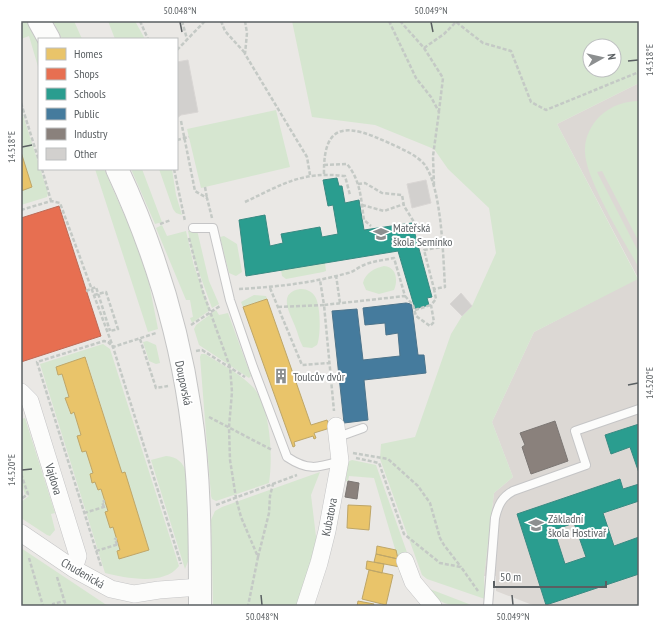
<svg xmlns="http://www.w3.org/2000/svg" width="660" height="627" font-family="'PT Sans Narrow',sans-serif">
<rect width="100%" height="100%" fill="#eae8e5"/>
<path fill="#dcd8d4" d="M639 83V606H535L496 591V576H484L494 493 513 477 492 422 534 332 638 278 557 124Z"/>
<path fill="#d6e6d0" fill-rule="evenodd" d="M21 21H26L39 45V70L29 36 21 39Z
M53 21H74L82 39H62Z
M108 21H135L145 39H115Z
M292 21H639V83L557 124 638 279 534 332 492 422 513 477 494 493 484 576 485 599 427 579 422 575 380 459 381 444 415 437 451 334 462 316 472 306 496 253 489 208 448 169 434 149 375 125 312 117ZM590 46H614V70H590Z
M639 101V242L602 171 597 172 639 253V268C625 242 583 176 585 149 585 137 591 125 600 116 611 106 625 101 639 101Z
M21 109 48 193 47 197 21 205V191L32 187 21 152Z
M276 110 290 167 201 188 187 129Z
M95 169H104L131 230 148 278 158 329 148 332Z
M131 169H142L162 222 155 224Z
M159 169H172L176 195 182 215 176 213 173 209Z
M162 225 167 236 186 231 194 266 210 310 192 323 190 318 193 317 190 300H186L156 228Z
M197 230 209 281 219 304 212 308 193 256 188 231Z
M224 236 237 244 242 272 236 276 229 273 220 237Z
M325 263 326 271 323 272 286 279 282 276 281 270Z
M384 266C397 267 398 281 394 290L379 294 366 290 363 283C365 273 375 268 384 266Z
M300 289C305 289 310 290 314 295 321 302 321 336 317 345L312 348 303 347C299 340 298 333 295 326 290 313 277 293 300 289Z
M254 295 266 296 267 299 243 307 241 302Z
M216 310 219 315 228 313 251 376 249 378 199 345 194 329 196 325Z
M147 341 156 345 160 363 156 364 149 361 143 342Z
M103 344 110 349 179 566C164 586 126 578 105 573L40 364ZM86 358 122 473H125L149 550 120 559 117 551 120 550 113 527 110 528 105 513 108 511 101 489 98 490 95 482H92L90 474 93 473 86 451 78 436 81 435 74 412 70 413 65 398 69 397 62 374 58 375 56 367Z
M201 354H205C221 364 239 373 253 387 271 407 273 457 269 483L216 501 212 499 211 496 200 357Z
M25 418 55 513 51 514 55 530 50 536 47 535 21 518V502L29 496 25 494 21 482V419Z
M166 456C177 457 183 462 186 472L189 559 185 569 151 460Z
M352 460 376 465 409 558 398 559 374 478 349 476 348 481H346L347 462Z
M320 472 311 495 317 545 299 606H213L211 520 215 511 222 507Z
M21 548 108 606H21Z
M422 586 474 606C447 606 441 605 422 586Z"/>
<path fill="#e9c46a" stroke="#bea668" d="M21 152 32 187 21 191Z
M267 299 311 425 327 420 330 428 314 433 316 438 314 439 313 436 294 442 295 446 293 447 243 307Z
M85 357 122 473 125 472 149 550 119 559 117 551 120 550 113 527 110 528 105 512 108 511 101 489 98 490 95 482 92 483 90 474 93 473 86 451 82 452 77 436 81 435 74 412 71 414 65 398 69 397 62 374 58 375 56 367Z
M348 505 371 506 369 530 347 528Z
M377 546 396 550 398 559 376 554Z
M376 554 398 559 400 567 374 562Z
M367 561 384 564 382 573 366 569Z
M369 570 393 575 386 605 362 599Z
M358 601 374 604 373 606H357Z"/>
<path fill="#e76f51" stroke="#bd6a56" d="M59 206 101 336 21 362V218Z"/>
<path fill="#2a9d8f" stroke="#388a82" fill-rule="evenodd" d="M337 178 339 186H342L345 203 359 200 364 230 412 223 432 297 427 298 429 305 415 309 398 251 246 276 239 220 265 215 270 246 283 243 281 234 320 227 322 237 338 234 333 205 328 206 323 180Z
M639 424V473L630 447 611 454 605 435Z
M620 479 623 489 639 484V501L603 513 614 546 639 537V574L546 605 517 514ZM574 523 586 557 565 564 554 530Z"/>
<path fill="#457b9d" stroke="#4b738b" d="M406 303 411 304 412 307 418 355H424L426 373 364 380 368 420 344 423 332 311 357 309 363 360 400 356 398 333 386 335 385 323 365 325 363 308Z"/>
<path fill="#8a817c" stroke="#7c7774" d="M555 421 568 461 531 474 522 447 525 445 520 433Z
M348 481 359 483 357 499 345 497Z"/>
<path fill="#d2d0ce" stroke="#d9d6d4" d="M188 60 198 112 181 115 177 118V62Z
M426 180 431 203 412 208 407 184Z
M461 293 472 306 462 316 450 304Z"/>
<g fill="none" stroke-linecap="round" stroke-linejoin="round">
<g stroke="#c5c5c6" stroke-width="10">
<path id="lane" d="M193 228H213L230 300 253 367 287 457C308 471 317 468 340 461
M338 437 363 428
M488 606 495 518C498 505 502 497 513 491L586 465 575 431 639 409"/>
</g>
<g stroke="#c5c5c6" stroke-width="18">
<path id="street" d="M21 392 30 401 78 556 74 569
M21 533 74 569 111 589 134 594 159 590 200 587
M405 561 413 582 433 606
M305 606 319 563 327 531 340 461 336 426"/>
</g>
<g stroke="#c5c5c5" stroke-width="24">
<path id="secondary" d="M39 21 49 39
M117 169C152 244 178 327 190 409 200 474 200 540 200 606"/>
</g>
<path stroke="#c4c9c5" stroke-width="2.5" stroke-dasharray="4 2" stroke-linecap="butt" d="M140 21 148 39
M182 21 187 39
M221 21 225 31 245 53
M245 21 247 33 245 54 307 157 310 175
M389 21 416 78 431 97 439 112 433 156 434 185
M400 21 424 48 443 78 439 111
M424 48 444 34 456 22 483 43 511 51 531 102 546 110 639 72
M177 50 205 21
M21 103 39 161
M181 121 195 191 207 198 212 218
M177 140 189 137
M324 165 347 164C361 181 361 200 364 220L371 226
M42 169 51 201
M174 169 185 221
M324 174C323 119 350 125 389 143 400 148 417 155 425 165 442 190 443 256 445 287L434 289 424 250 442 247
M358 184 365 183 382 193 402 195 404 206 414 222
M205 187 207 198
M245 202C283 184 302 171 345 176L350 195
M362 205 384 211 404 204
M21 210 51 201 60 203 113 347 181 564
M160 224 171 220
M189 238 203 292 230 367 232 392 229 427 230 460 236 498 241 517 258 557 248 606
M336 275 340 303
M270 288 302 365 329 363
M239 289C276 287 312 283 348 273 354 272 358 267 364 265 373 261 384 260 394 258L405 296 324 305 334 411
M94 295 106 292 118 329 110 331
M405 296 413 305 416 316 430 326 434 322 431 305 436 299 434 289
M278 307 324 305 320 280
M415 310 431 305
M191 325 220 306
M140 339 156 388 168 386
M196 351 202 350 245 377
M209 417 272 450
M353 453 388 459 418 486 430 503 440 538 444 545 461 567
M356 458 379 463 404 534 440 563 461 567 478 591
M21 474 28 494 21 499
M216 505 297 475
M104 507 102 502 105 501
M84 513 107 506
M117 545 115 539H117
M96 551 119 544
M258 557 269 513 270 496 273 484
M29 558 43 606
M101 566 37 362 104 341 108 342 113 347 156 333
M57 577 66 606
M53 606V604L64 601"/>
<use href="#lane" stroke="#fcfcfb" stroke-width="8"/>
<use href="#street" stroke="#fcfcfb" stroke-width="17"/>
<use href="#secondary" stroke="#fcfcfb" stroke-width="22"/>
<path stroke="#c4c9c5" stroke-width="2.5" stroke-dasharray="4 2" stroke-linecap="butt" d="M86 291 96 287 110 331"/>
</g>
<path fill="none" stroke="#5a5f62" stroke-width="1.5" d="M180 22 182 32M431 22 433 32M628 61 638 60M22 147 32 145M628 385 638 383M22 470 32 469M261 595 262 605M512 595 513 605"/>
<defs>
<g id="school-bare" transform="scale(1.2)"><path d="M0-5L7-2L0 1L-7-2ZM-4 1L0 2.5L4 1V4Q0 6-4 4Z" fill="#8c8f90" stroke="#fff" stroke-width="2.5" paint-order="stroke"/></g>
<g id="building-bare" transform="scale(1.2)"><path d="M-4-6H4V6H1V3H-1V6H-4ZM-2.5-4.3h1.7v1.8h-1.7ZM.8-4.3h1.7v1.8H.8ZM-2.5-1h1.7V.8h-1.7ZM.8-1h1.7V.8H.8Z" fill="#8c8f90" stroke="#fff" stroke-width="2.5" paint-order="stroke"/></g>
</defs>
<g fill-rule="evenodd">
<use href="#school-bare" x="381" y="234"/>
<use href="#building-bare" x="281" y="376"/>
<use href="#school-bare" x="536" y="525"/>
</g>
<g text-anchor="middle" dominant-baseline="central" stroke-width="4" stroke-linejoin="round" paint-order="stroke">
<g font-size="12" fill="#5a5f62" stroke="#fff" text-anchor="start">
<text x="393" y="227">Mateřská<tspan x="393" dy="14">škola Semínko</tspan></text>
<text x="293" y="376">Toulcův dvůr</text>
<text x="548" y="518">Základní<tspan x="548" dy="14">škola Hostivař</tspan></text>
</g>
<g font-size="12" fill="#5a5f62" stroke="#fff">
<text transform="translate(184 383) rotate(78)">Doupovská</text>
<text transform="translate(54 479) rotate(73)">Vajdova</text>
<text transform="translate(329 517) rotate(-79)">Kubatova</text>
<text transform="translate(83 573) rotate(30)">Chudenická</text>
</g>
</g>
<rect width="660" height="627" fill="none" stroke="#ffffff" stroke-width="44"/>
<rect x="38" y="38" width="140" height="132" fill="#ffffff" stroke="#bdbfc0"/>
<rect x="46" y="48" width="20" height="12" fill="#e9c46a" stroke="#bdbfc0"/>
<text x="74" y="58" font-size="12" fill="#5a5f62">Homes</text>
<rect x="46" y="68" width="20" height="12" fill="#e76f51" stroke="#bdbfc0"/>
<text x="74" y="78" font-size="12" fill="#5a5f62">Shops</text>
<rect x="46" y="88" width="20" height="12" fill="#2a9d8f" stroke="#bdbfc0"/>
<text x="74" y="98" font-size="12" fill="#5a5f62">Schools</text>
<rect x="46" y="108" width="20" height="12" fill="#457b9d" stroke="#bdbfc0"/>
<text x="74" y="118" font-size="12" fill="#5a5f62">Public</text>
<rect x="46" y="128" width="20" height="12" fill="#8a817c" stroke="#bdbfc0"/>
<text x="74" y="138" font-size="12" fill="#5a5f62">Industry</text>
<rect x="46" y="148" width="20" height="12" fill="#d2d0ce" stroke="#bdbfc0"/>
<text x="74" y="158" font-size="12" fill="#5a5f62">Other</text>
<g transform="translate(602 58) rotate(82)"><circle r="19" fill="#ffffff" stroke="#bdbfc0"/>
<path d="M0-3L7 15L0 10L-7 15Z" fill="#8c8f90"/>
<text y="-6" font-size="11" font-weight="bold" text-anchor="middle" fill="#5a5f62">N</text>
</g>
<path d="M494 581v6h112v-6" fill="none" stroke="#5a5f62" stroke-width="2"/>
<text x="500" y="581" font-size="12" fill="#5a5f62" stroke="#ffffff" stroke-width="3" paint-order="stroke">50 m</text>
<rect x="22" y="22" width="616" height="583" fill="none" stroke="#5a5f62" stroke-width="1.5"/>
<g font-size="10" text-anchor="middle" fill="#5a5f62">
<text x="180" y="14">50.048°N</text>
<text x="431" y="14">50.049°N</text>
<text transform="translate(649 60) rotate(-90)" y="4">14.518°E</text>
<text transform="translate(11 147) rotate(-90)" y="4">14.518°E</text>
<text transform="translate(649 383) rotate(-90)" y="4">14.520°E</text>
<text transform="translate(11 470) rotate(-90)" y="4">14.520°E</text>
<text x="262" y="620">50.048°N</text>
<text x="513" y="620">50.049°N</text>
</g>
</svg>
